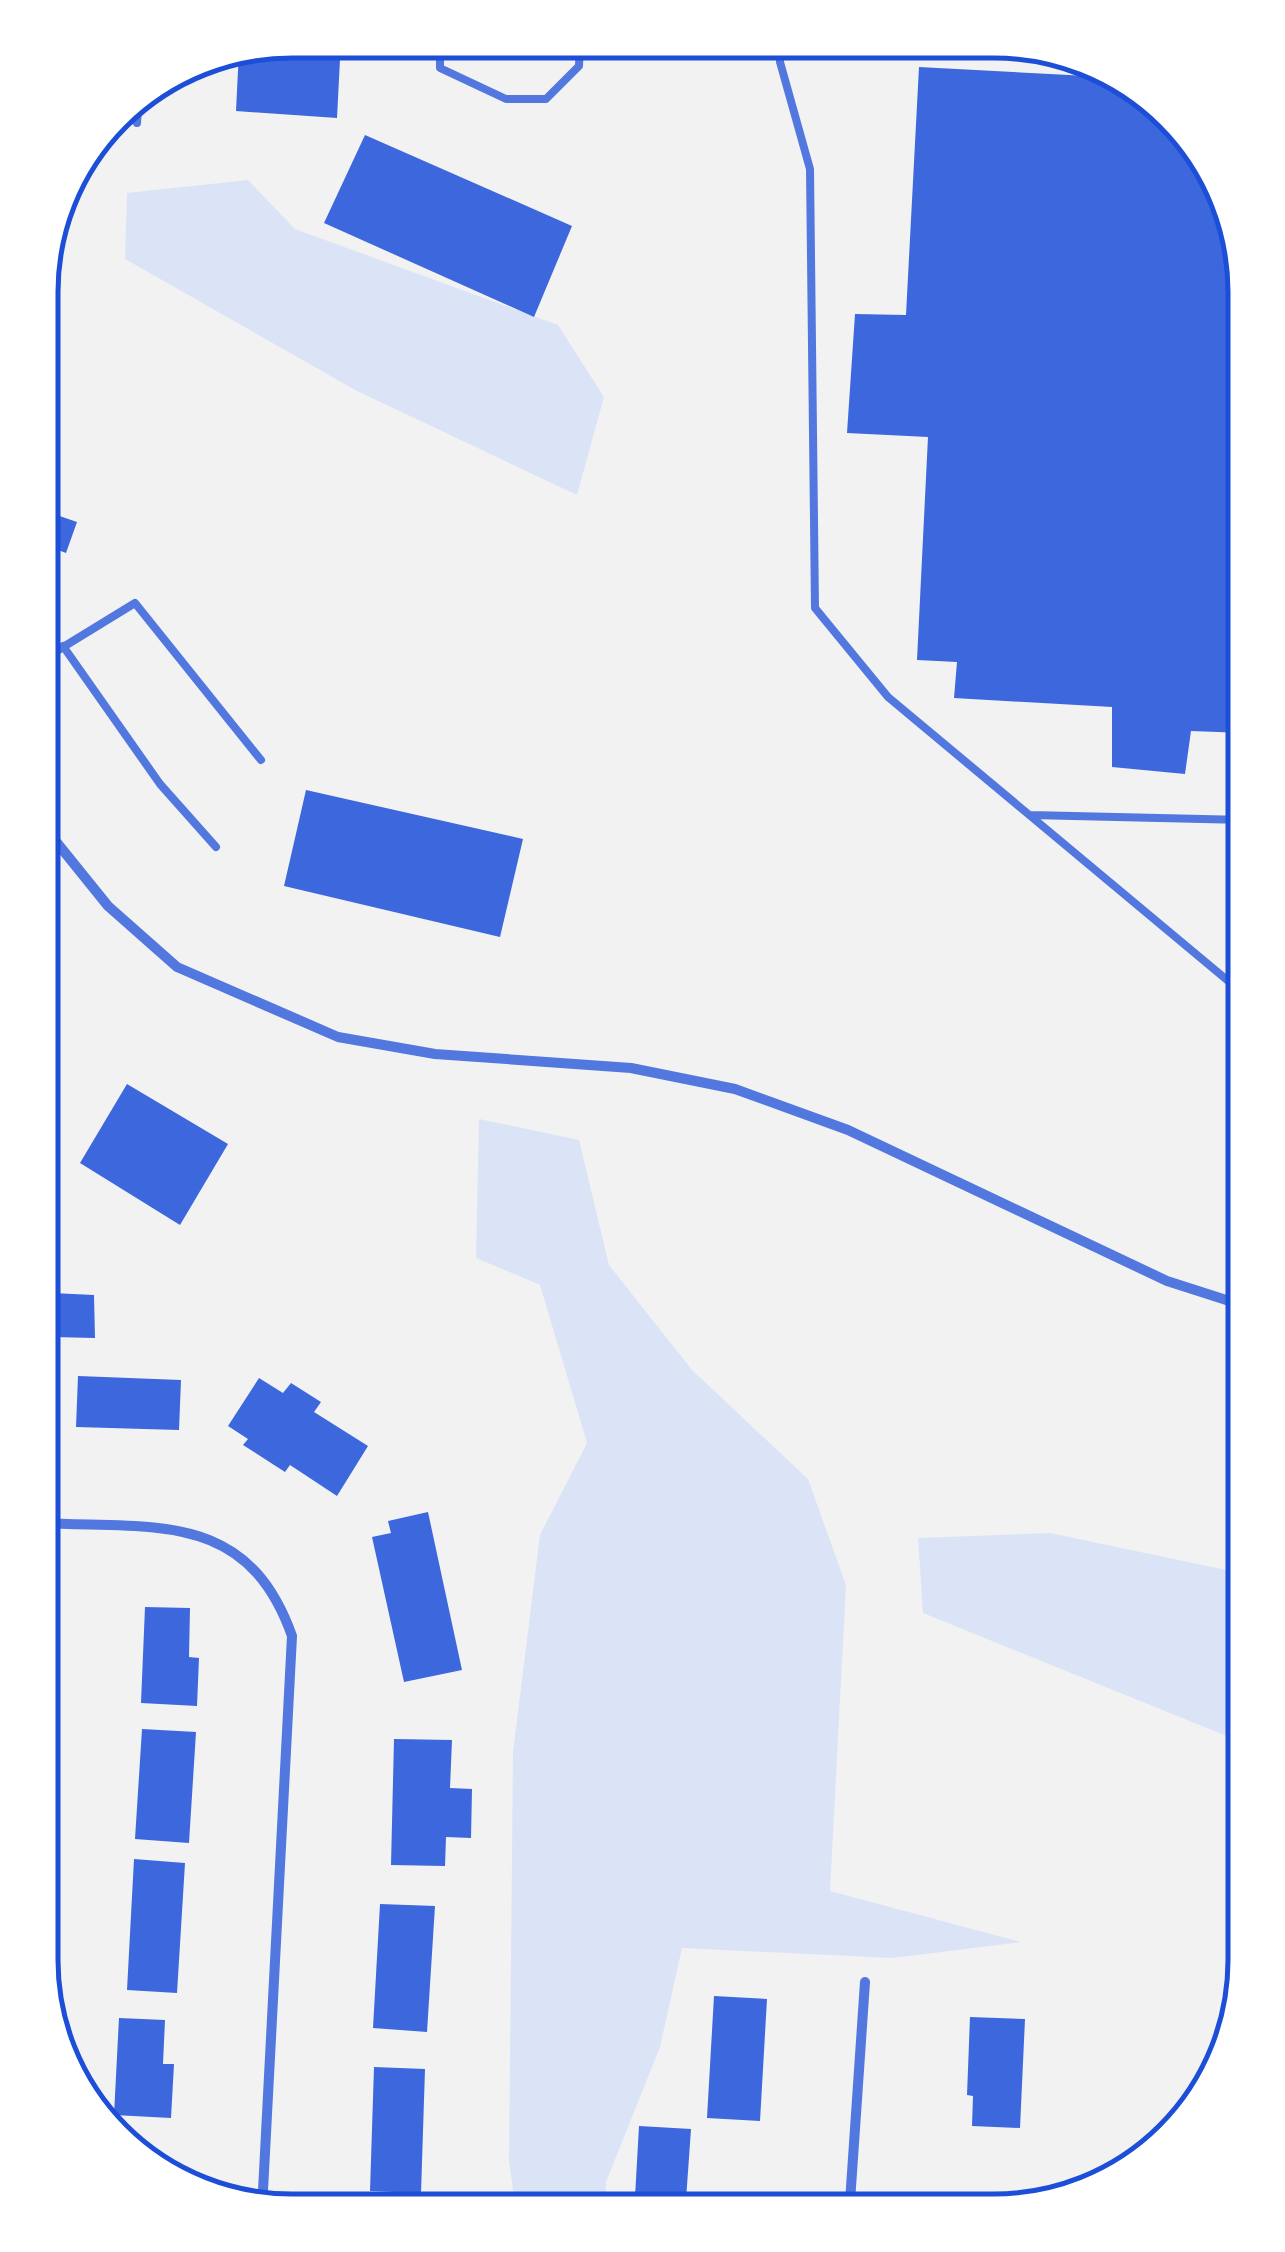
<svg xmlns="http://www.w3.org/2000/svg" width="1285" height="2252" font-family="Raleway,sans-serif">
<rect width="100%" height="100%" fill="#f2f2f2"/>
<path fill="#dbe4f7" d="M248 180 295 229 558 325 604 397 577 495 357 391 125 259 127 193Z
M479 1119 579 1140 609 1265 692 1370 808 1479 846 1585 830 1891 1021 1942 893 1958 682 1948 660 2047 606 2182 605 2205 515 2206 509 2160 513 1752 540 1535 587 1443 540 1285 476 1258Z
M1050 1533 1245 1574 1244 1743 923 1613 918 1538Z"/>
<path fill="#3d67dc" d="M292 40H341L337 118 236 111 239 50Z
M840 43 1042 45 1070 58 840 47Z
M919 67 1107 77 1159 102 1231 210 1245 292V733L1191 731 1185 774 1112 767V707L954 698 957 662 917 660 928 437 847 433 855 314 906 315Z
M365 135 572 226 534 317 324 223Z
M42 510 77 522 66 553 42 544Z
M306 790 523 839 500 937 284 886Z
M127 1084 228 1144 180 1225 80 1163Z
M52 1293 94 1295 95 1338 52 1337Z
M78 1376 181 1380 179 1430 76 1427Z
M259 1378 283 1393 291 1383 321 1402 314 1412 368 1446 337 1496 290 1465 285 1472 243 1445 248 1439 228 1426Z
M428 1512 462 1670 404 1682 372 1537 391 1533 388 1521Z
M145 1607 190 1608 189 1657 199 1658 197 1706 141 1703Z
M142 1729 196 1732 189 1843 135 1839Z
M394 1739 452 1740 450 1788 472 1789 471 1838 446 1837 445 1866 391 1865Z
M134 1859 185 1863 177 1993 127 1990Z
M380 1904 435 1906 427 2032 373 2028Z
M714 1996 767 1999 760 2121 707 2118Z
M970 2017 1025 2019 1020 2128 972 2126 973 2096 967 2095Z
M119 2018 165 2020 163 2064H174L171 2118 114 2115Z
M374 2067 425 2069 421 2193 370 2191Z
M639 2126 691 2129 686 2200 635 2197Z
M134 2154 168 2156 167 2172 138 2160Z"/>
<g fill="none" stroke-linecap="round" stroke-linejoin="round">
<path stroke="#5277de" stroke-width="8" d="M440 41V68L506 99H546L579 66 580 42
M781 43 780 62 810 169 815 608 888 697 1245 995
M137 123 139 94
M63 646 160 784 216 847
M42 660 135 603 261 760
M1030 815 1245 820
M41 1181H42"/>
<path stroke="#5277de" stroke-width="10" d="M41 823 108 906 177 967 338 1037 435 1054 631 1068 735 1089 848 1130 1167 1281 1245 1306
M41 1523C153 1529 247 1509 292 1636L262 2210
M850 2202 865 1982"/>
</g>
<path d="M0 0H1285V2252H0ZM292 58H994A234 234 0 0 1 1228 292V1960A234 234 0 0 1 994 2194H292A234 234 0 0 1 58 1960V292A234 234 0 0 1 292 58Z" fill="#fff" fill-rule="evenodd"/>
<path fill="none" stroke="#1d4ed8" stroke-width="5" d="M292 58H994A234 234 0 0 1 1228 292V1960A234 234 0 0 1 994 2194H292A234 234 0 0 1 58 1960V292A234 234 0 0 1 292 58Z"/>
</svg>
